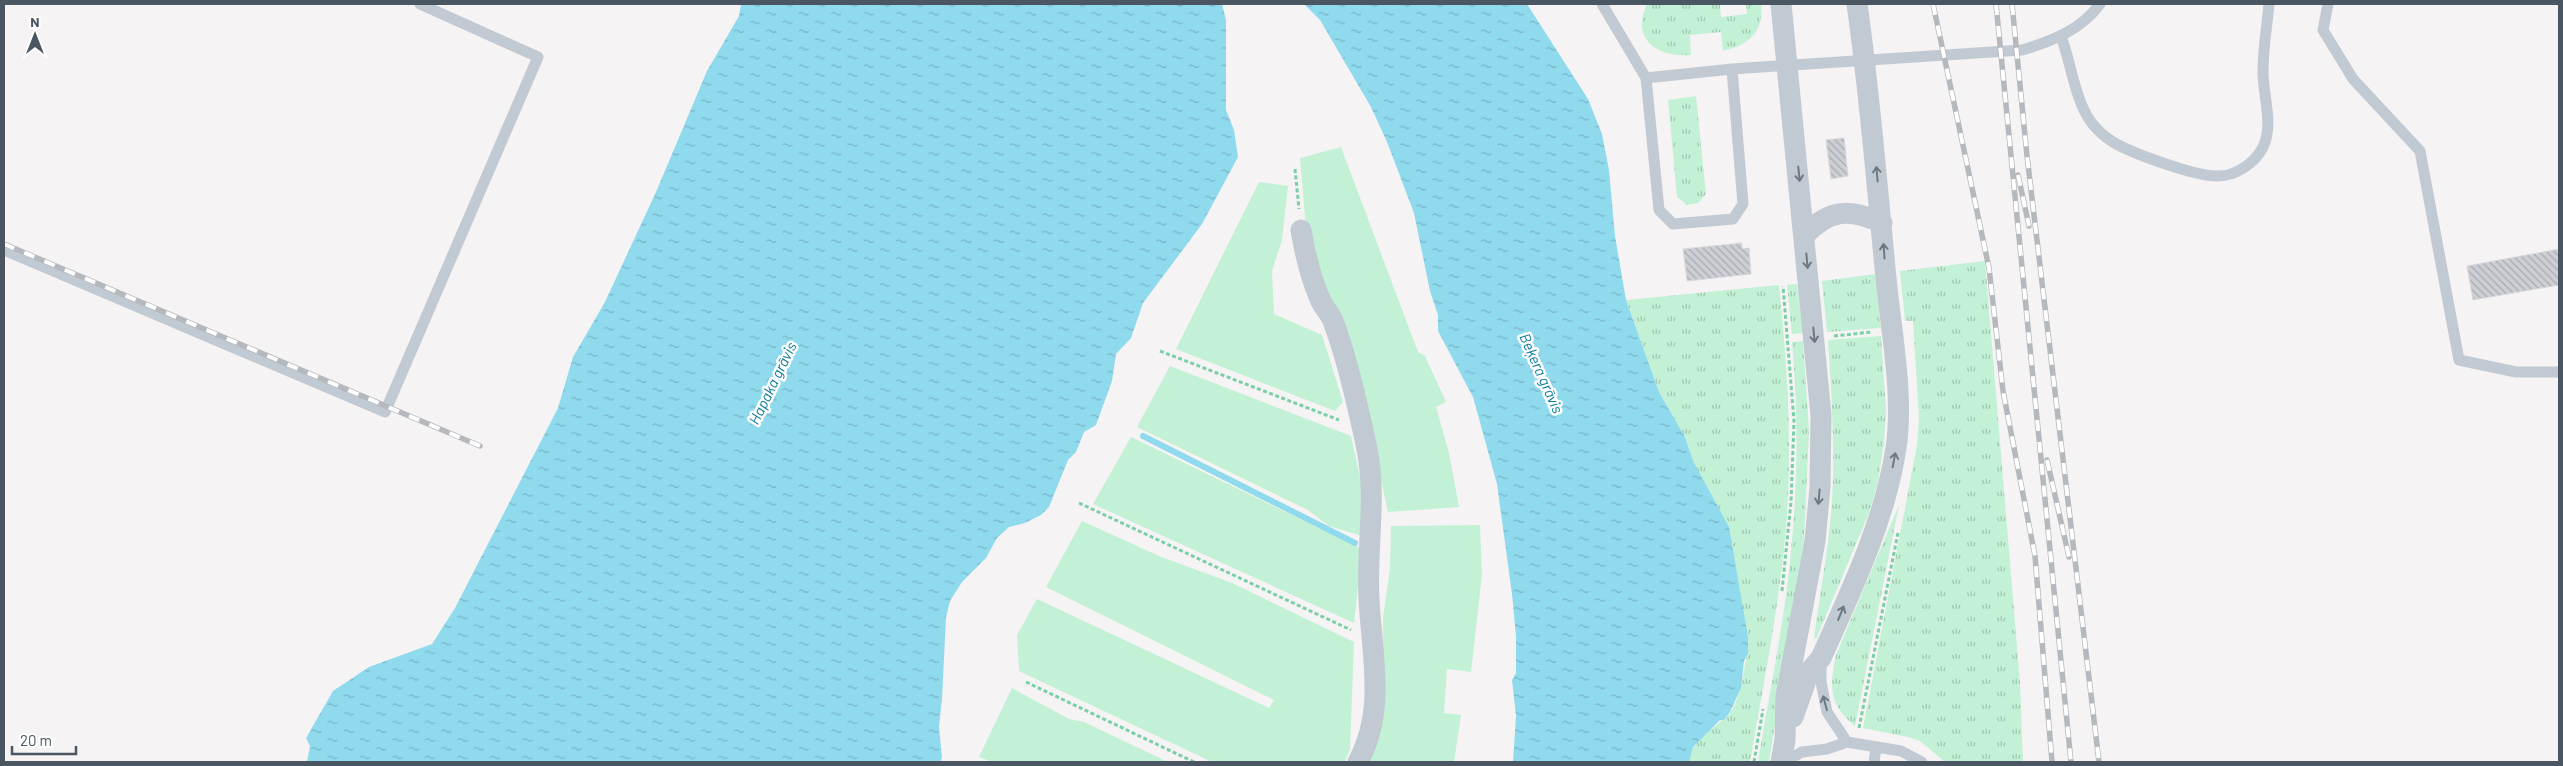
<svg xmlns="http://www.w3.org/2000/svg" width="2563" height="766" font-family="Barlow,sans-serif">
<defs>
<pattern id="grass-tufts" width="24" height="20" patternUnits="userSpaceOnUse" patternTransform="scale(1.25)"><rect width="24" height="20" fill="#c3f1d5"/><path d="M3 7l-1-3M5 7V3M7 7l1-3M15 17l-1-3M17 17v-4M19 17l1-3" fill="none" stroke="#a0c6b0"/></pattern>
<pattern id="water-ripples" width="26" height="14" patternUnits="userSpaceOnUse" patternTransform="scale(1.25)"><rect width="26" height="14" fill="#90daee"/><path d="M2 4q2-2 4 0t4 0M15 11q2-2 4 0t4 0" fill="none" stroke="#78b4c4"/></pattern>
<pattern id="building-back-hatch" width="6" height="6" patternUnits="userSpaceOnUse" patternTransform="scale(1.25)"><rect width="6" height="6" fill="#cdcfd5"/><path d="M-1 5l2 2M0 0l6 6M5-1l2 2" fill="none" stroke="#a8abb0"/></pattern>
</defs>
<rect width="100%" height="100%" fill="#f5f3f3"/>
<path fill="url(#grass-tufts)" d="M1647 4H1720L1721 17 1747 14 1746 4H1761C1764 32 1749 45 1723 51L1721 32 1690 35 1691 55C1658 58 1630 40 1647 4Z
M1696 96 1706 194 1698 203 1687 205 1677 197 1668 100Z
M1985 261 2020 683 2023 762H1945L1920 741 1908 737 1863 728 1917 445 1919 418 1913 321H1905L1900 271Z
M1875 274 1881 328 1827 332 1822 281Z
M1797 284 1803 333 1792 334 1787 285Z
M1779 285C1787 362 1792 438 1787 515 1781 598 1764 680 1750 762H1689C1690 739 1716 728 1730 713 1741 700 1748 654 1748 637L1685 437 1659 392 1626 300Z
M1881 336 1886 411 1884 442 1878 482 1869 513 1816 639 1814 638C1821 585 1832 532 1833 478 1834 432 1831 386 1828 340Z
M1803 341 1809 431 1804 540 1769 762H1758C1770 689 1786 615 1792 540 1798 474 1798 409 1792 342Z
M1899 505 1855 726C1829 704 1829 688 1836 655Z"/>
<path fill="#c3f1d5" d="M1341 147 1418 352 1425 356 1446 402 1436 407 1449 453 1459 507 1388 512 1369 425 1307 240 1300 158Z
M1259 182 1288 186 1282 240 1272 271 1274 314 1322 335 1343 402 1335 411 1176 349Z
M1170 366 1351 436 1363 491 1362 536 1329 526 1308 510 1137 427Z
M1131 437 1362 549 1354 623 1093 504Z
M1082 521 1159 556 1232 583 1354 642 1350 749 1345 762H1212L1019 671 1017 635 1037 599 1269 708 1274 700 1046 587Z
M1480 525 1482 575 1471 672 1447 669 1444 713 1461 715 1454 762H1367L1383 661V617L1390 569 1391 526Z
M1012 688 1069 719 1084 722 1168 762H992L979 757Z"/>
<path fill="url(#water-ripples)" d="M741 4H1222L1226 20V110L1234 130 1238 157 1202 224 1143 303 1131 338 1116 354 1112 381 1096 425 1084 432 1076 452 1068 460 1049 507 1041 515 1025 523 1009 527 997 538 986 558 962 582 950 601 946 617 942 699 939 727 942 758 940 762H307L310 746 306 738 333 691 369 667 432 644 455 608 558 408 573 357 605 302 656 192 707 71 739 16Z
M1304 4H1527L1588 99 1602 134 1609 170 1615 236 1626 300 1659 392 1685 437 1693 461 1729 527 1748 637V653L1744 661 1741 688 1730 712 1724 720H1720L1693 747 1689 762H1513L1516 716 1512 680 1516 673V637L1512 594 1497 484 1473 397 1438 331V315L1430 291 1414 213 1387 142 1371 107 1320 20Z"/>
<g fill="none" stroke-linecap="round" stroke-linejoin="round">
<path stroke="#90daee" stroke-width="6" d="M1143 436 1355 543"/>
</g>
<path fill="url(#building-back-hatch)" stroke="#d7d9de" d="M1844 138 1848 176 1831 179 1826 140Z
M1742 243V249L1749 248 1751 274 1687 281 1683 249Z
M2559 249V285L2473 300 2467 266Z"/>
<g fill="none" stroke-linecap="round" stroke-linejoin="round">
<path stroke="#7ad0a6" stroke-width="3" stroke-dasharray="4 2.5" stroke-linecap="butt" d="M1295 169 1299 209
M1834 336 1872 332
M1160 351 1339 420
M1079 503 1351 630
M1782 591 1791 502 1794 421 1783 286
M1026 682 1194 762
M1859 728 1898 533
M1754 762 1763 709"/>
<path stroke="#c1cad2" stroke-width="11" d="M1602 4 1646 78 1732 69 2022 50C2052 41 2081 30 2100 4
M2328 4 2323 30 2353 79 2420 151 2459 360 2516 372H2559
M2061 36C2071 63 2075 100 2091 122 2097 130 2105 137 2113 142 2131 153 2197 177 2218 176 2236 176 2255 163 2263 147 2274 125 2263 96 2263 72 2263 49 2267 26 2269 4
M1646 78 1659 210 1673 224 1733 219 1743 204 1732 69
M4 250 385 412 538 57 420 4
M1821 661V682L1827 712 1847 742
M1784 762 1802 752 1827 749 1847 742 1901 751 1922 762
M1874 762 1876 748"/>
<path stroke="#c1cad2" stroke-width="21" d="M1301 230C1305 254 1310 276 1320 299 1323 307 1330 313 1333 321 1347 357 1359 411 1367 449 1377 499 1366 549 1369 600 1372 655 1386 711 1358 762
M1805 235C1829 209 1850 208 1882 223
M1793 717 1809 672 1821 658C1851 591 1885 521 1896 448 1904 395 1891 331 1886 278 1877 187 1870 95 1857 4
M1781 762 1785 740 1786 696 1815 541 1820 487 1821 415 1781 4"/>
<g stroke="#b5b8bd" stroke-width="5.5">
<path id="rail" d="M1933 4 1989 268 2003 391 2035 556 2052 762
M1996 4 2071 762
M2012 4 2027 156 2099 762
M2018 175 2029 226
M4 244 480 446
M2047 460 2069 557"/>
</g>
<use href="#rail" stroke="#fff" stroke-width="4" stroke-dasharray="11" stroke-linecap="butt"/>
</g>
<defs><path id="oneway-shaft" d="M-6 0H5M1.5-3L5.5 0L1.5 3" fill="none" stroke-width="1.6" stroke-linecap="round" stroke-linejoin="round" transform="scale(1.25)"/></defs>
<g stroke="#6e7983">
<use href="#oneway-shaft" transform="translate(1799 174) rotate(84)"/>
<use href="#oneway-shaft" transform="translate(1877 174) rotate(-95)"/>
<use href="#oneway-shaft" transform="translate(1884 251) rotate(-94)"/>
<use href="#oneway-shaft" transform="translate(1807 261) rotate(85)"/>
<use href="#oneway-shaft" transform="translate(1814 335) rotate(85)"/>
<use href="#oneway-shaft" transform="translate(1894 460) rotate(-79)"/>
<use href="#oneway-shaft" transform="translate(1819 497) rotate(95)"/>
<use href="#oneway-shaft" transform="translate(1841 613) rotate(-68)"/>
<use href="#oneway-shaft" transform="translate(1825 703) rotate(-105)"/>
</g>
<g text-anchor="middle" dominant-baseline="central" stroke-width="5" stroke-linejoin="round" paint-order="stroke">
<g font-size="15" font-style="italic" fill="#0c7c9b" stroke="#fff">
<text transform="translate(1542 373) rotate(66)">Beķera grāvis</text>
<text transform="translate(772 383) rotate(-64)">Hapaka grāvis</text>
</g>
</g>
<rect width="2563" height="766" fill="none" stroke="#4a5661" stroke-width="10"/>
<g transform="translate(35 35)" stroke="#ffffff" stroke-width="4" paint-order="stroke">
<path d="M0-4L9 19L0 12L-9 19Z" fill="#4a5661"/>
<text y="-8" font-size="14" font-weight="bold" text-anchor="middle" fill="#4a5661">N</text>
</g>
<path d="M12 746v8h64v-8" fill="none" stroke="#4a5661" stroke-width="2.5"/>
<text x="20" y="746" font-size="15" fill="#4a5661" stroke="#ffffff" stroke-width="4" paint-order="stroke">20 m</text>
</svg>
